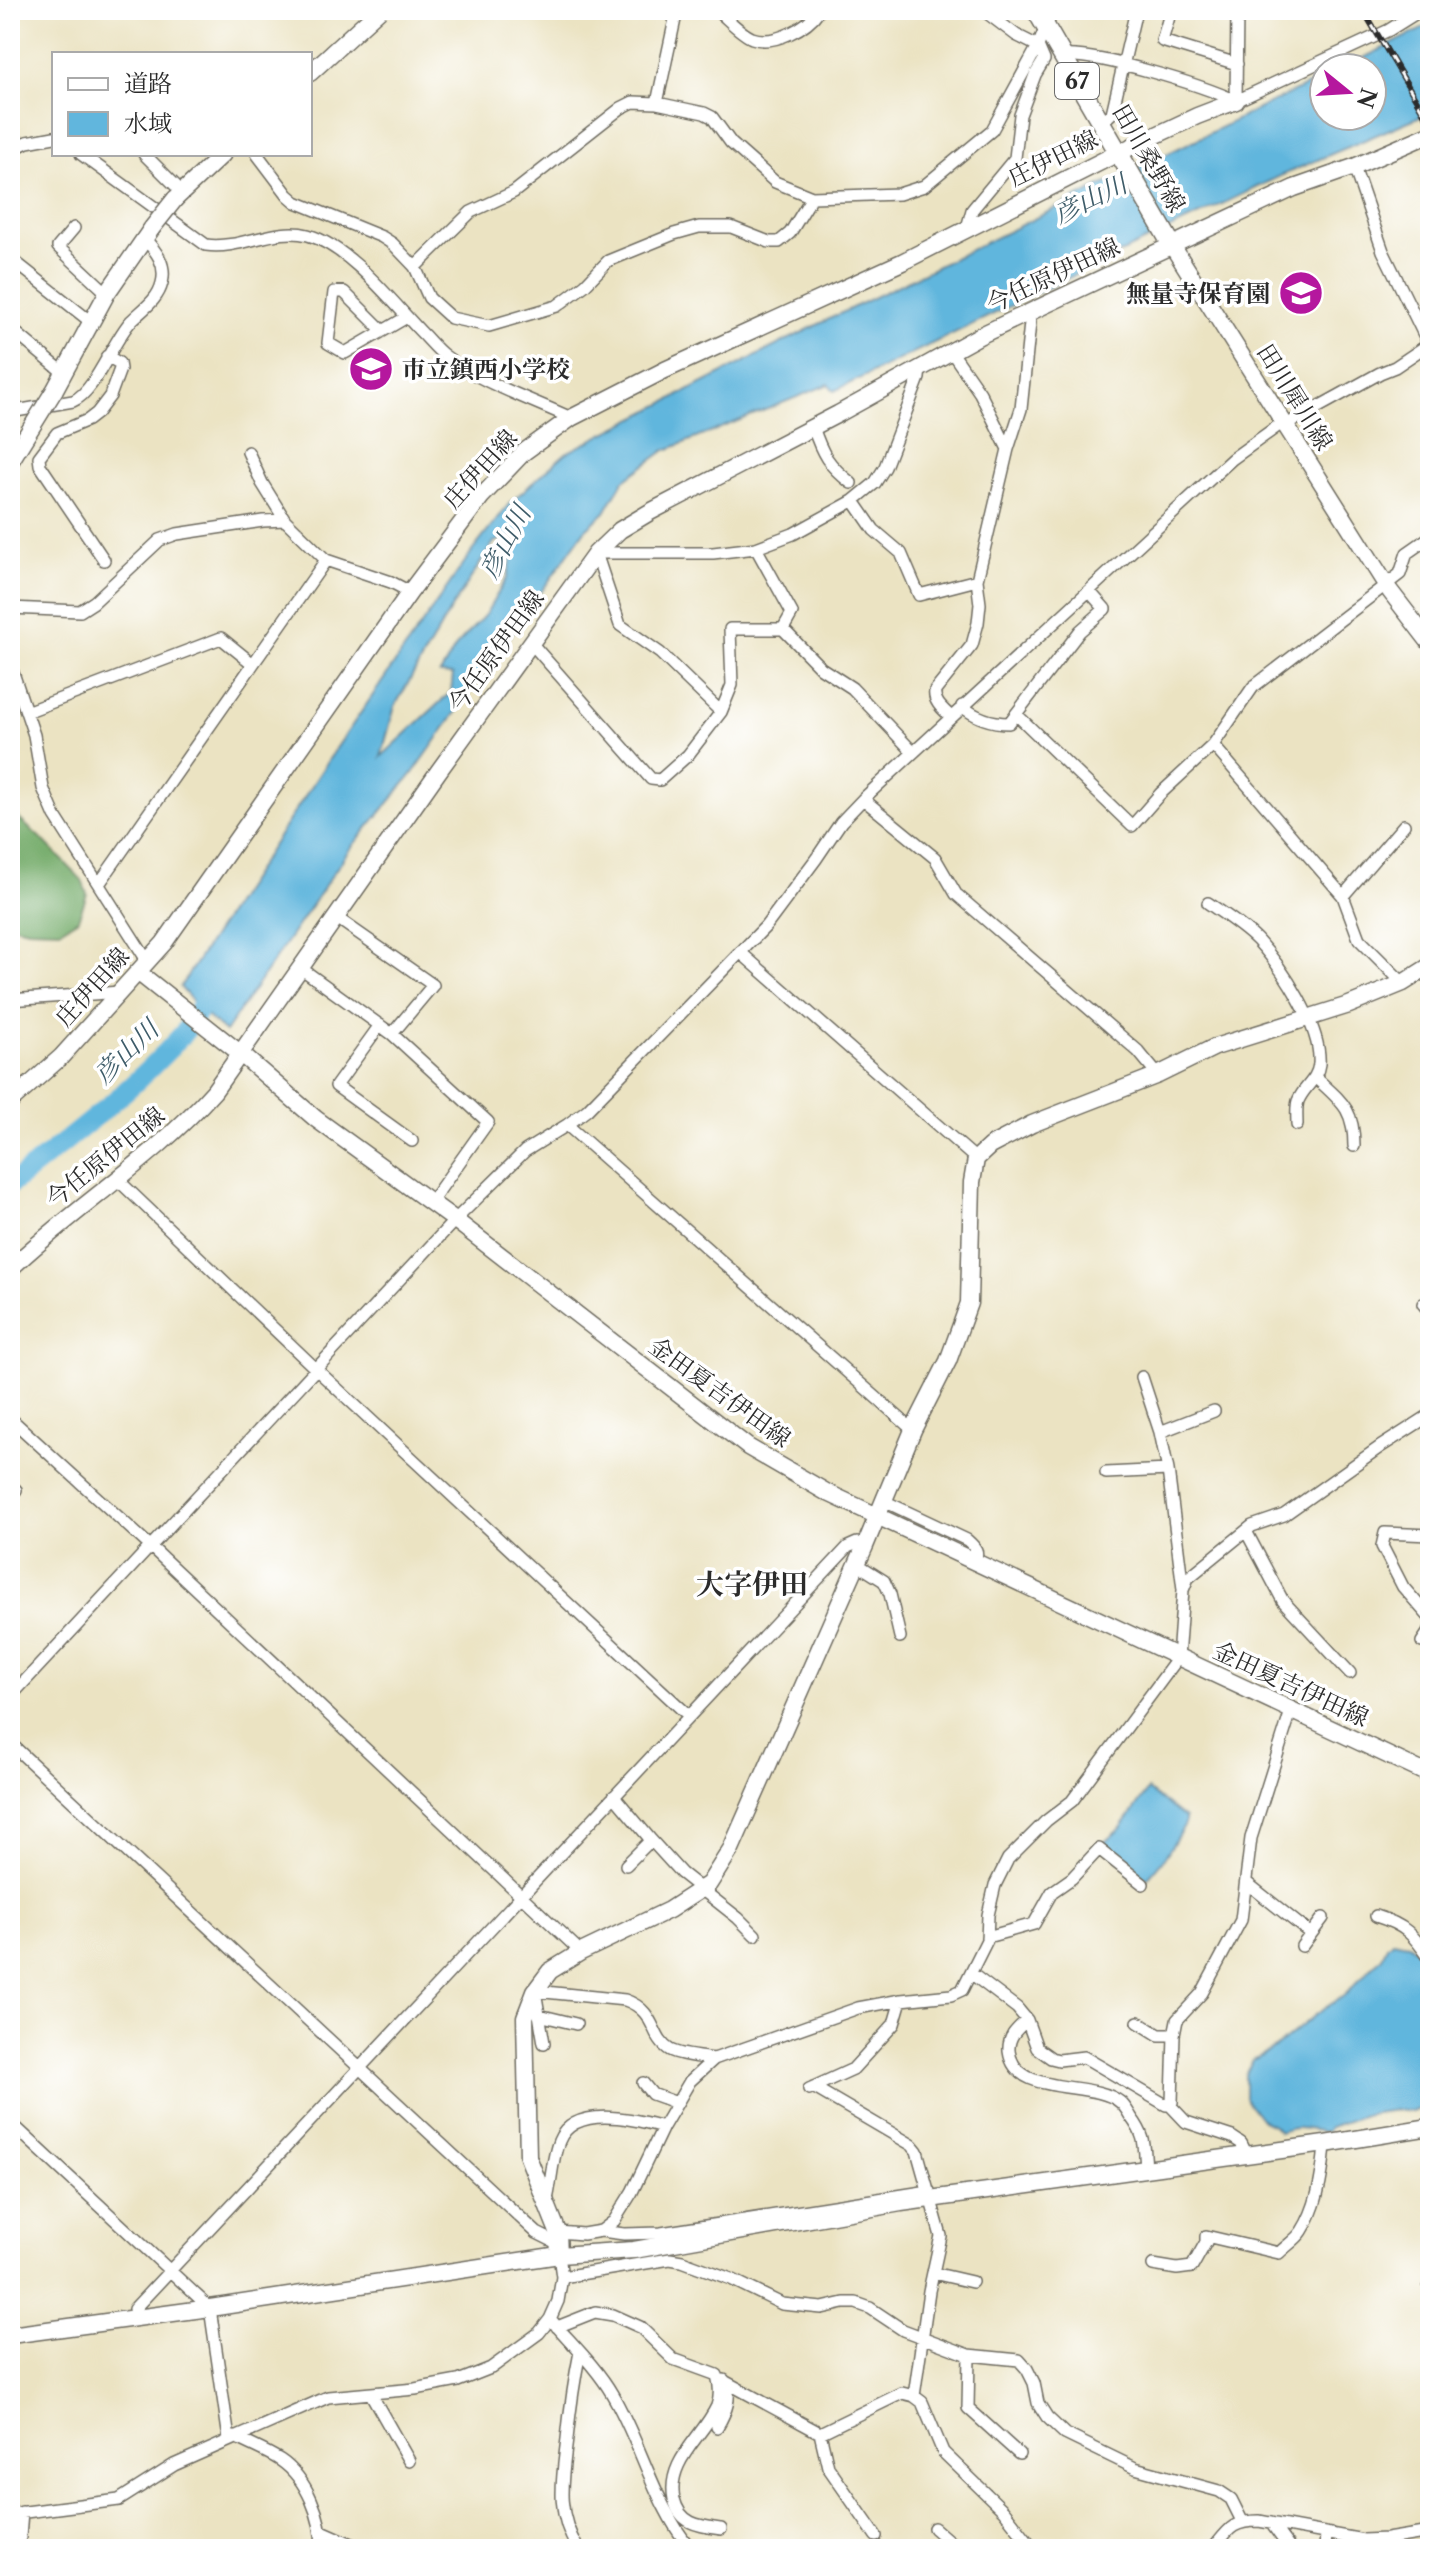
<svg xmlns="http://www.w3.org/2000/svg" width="1440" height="2559" font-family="'Libre Caslon Text','Noto Serif JP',serif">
<rect width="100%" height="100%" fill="#fff"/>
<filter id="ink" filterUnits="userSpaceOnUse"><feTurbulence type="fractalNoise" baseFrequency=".0125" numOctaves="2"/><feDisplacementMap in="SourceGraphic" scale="16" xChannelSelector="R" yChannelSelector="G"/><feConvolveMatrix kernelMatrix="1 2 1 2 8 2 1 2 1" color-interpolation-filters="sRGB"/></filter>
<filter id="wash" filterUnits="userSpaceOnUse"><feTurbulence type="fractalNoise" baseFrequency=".006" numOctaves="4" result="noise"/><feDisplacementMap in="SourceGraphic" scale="32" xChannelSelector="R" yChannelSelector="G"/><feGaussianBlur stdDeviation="1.8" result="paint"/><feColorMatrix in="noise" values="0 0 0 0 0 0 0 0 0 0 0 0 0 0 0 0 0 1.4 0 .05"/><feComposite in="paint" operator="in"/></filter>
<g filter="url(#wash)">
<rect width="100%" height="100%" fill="#ebe3c2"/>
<path fill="#72aa68" stroke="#4e6a4a" stroke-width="2" d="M10 811 45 842 82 880 87 894 78 919 60 930 28 929 10 925Z"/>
<path fill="#61b6dd" stroke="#467084" stroke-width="2" fill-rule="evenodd" d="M1430 25V112L1280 176 834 391 829 384 664 451 623 481 605 512 585 530 411 776 349 850 225 1032 202 1012 180 987 335 750 473 550 510 503 566 453 813 327 1324 77V116H1372V68H1343ZM519 534 514 547 507 578 485 615 457 645 440 674 453 675 451 692 381 757 395 706 449 612 494 542Z
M1148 1790 1185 1818V1824L1163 1860 1147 1879 1100 1846 1121 1828Z
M1392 1941 1409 1944 1416 1950 1430 1978V2103L1412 2112 1396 2110 1367 2114 1330 2127 1326 2132C1304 2130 1303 2124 1279 2132L1273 2125 1262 2120 1245 2098V2075L1253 2060 1275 2048 1316 2014 1345 1995 1382 1957 1387 1946Z"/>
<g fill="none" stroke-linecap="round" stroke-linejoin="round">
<path stroke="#61b6dd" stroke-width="20" d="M10 1185C69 1138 131 1092 181 1036 194 1021 202 1001 214 985"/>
</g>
</g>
<g filter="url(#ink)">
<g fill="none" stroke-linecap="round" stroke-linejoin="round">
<g stroke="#6e6b60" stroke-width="14">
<path id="street" d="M717 10C727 18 740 33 752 38 774 46 807 28 819 10
M1171 10 1162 41 1237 64
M594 17 595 10
M1063 56C1098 53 1202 85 1236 101
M1236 101 1389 30 1421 10
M1236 101 1237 10
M657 103 677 10
M1101 123 1112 113 1136 10
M10 151 27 142 54 137
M81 154 206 245C241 250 275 226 308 235 350 247 393 303 423 334 430 341 437 350 445 356 476 380 534 401 571 418
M144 154 182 192
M257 154 288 195 296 202 382 237 393 244 415 267
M1354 167 1383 251 1430 347
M812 197 790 233 779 242H769L731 227H699L674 234 608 261 585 285 557 306 489 326 451 318 429 298 415 267 471 212 514 192 621 108 633 102 657 103 704 113 712 117 731 143 775 182 812 197 899 194 924 186 992 130 1038 46 1053 10
M74 228 58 247 107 293
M967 228 972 210 1015 158 1020 115 1035 75 1044 60 1038 46 1016 35 983 10
M10 275 14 261 91 322
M10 328 64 373
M383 331 344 292H334L328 343 345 353 407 317
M951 351 980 393 1008 449
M10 412 73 401C95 392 112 342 131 321 143 309 158 300 162 283 167 264 156 251 144 238
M1284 426 1380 373 1395 367 1429 344
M813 427C822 454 828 465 851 483
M248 452 262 483 285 520 326 560 391 582 410 592
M854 501 874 530 901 553 919 595 977 580
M756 548 792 613 783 629
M104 560 40 465 39 457 57 433 88 420 97 413 110 396 120 369 119 363 107 356
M10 608 80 611 94 602 160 540 177 534 263 521 285 520
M532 644 651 779 660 780 688 755 721 712 732 685 730 629H783L821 668 852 688 913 752
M10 664 34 735 43 788 55 816 148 962
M962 706C976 718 991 723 1009 723L1080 631 1105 609 1089 591
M26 712 221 638 253 664
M721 712 660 653 620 625 596 553H713L756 548 793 534 853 501 875 483 885 467 919 378 920 369
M1017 715 1132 826 1160 794 1213 745 1253 687 1400 574 1407 553 1430 537
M951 717C944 710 933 702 935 691L972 645 978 623 980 604 977 580 1008 449 1021 409 1030 323 1028 312
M1213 745 1343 896 1359 939 1403 983
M863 799 935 858 956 894 1138 1051 1158 1075
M99 884 326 560
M1343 896 1404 825
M1208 903C1224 914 1243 926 1257 940 1281 966 1322 1027 1319 1064 1317 1081 1304 1086 1298 1101 1296 1107 1297 1118 1297 1125
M337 918 433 985 392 1034
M740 952 976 1159
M302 969 392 1034 488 1122 431 1202
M10 1000 120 992
M380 1025 336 1086 412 1141
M1316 1078C1342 1102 1354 1109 1354 1146
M567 1125 913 1430
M118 1180 316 1369 689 1716
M1423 1304 1430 1312
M1142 1377 1160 1432
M10 1418 150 1546 581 1952
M1106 1473 1168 1470
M10 1485 16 1490
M884 1501 967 1540C976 1548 979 1551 975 1562
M1246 1531 1283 1601 1350 1673
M1430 1535 1385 1533 1382 1546 1403 1587 1430 1618
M857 1564 884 1581 890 1594 900 1637
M1183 1589 1168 1470 1160 1432 1214 1411
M1422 1642 1430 1630
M10 1697 455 1220 525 1151 567 1125 587 1110 766 926 816 859 841 822 863 799 1232 459 1282 423
M10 1743 537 2233 557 2243
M614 1796 651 1840 626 1865
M651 1840 681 1873 738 1918 755 1935
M1247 1883 1311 1934
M1376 1916C1405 1925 1413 1934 1430 1959
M987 1937 1034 1924 1052 1892 1072 1878 1099 1849 1143 1884
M1302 1946 1323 1918
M972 1974 1017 2008 1027 2020 1037 2048 1051 2058 1059 2060 1084 2057 1166 2105 1172 2102 1174 2035 1177 2020 1202 1993 1241 1920 1251 1838 1291 1711
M539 2015 576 2024
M1027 2020C1017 2029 1008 2036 1009 2051 1015 2098 1092 2079 1120 2102 1125 2106 1128 2112 1131 2117 1146 2137 1144 2144 1146 2169
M1138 2022 1159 2035H1174
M544 2043 535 1991 625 2000C657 2011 650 2038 670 2050 682 2056 701 2057 714 2059
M643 2083 652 2094 677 2103
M813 2087 912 2145 917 2151 941 2236 929 2291 914 2396
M809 2089 853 2069 894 2024 901 2000
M1168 2103 1186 2122 1232 2137 1241 2143 1247 2155
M10 2122 210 2308 229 2439
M546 2203C552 2183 551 2160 559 2141 574 2104 635 2119 663 2127
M601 2231 624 2234 661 2233 929 2191
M558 2232 583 2234 601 2231 614 2221 632 2192 663 2127 690 2081 714 2059 858 2008 901 2000 951 1995 962 1990 987 1940 988 1915 995 1885 1008 1859 1046 1821 1072 1801 1178 1658 1183 1590 1188 1578 1252 1526 1284 1515 1380 1447 1430 1415
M1153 2265 1177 2269 1192 2267 1206 2242V2236L1279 2253C1286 2246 1297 2239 1302 2231 1318 2206 1323 2173 1325 2144
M933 2273 972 2282
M562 2277 670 2259 682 2261 731 2279 782 2304 822 2308 844 2303H856L870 2308 903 2330 969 2355 1019 2360 1027 2369 1034 2383 1038 2403 1047 2417 1065 2434 1135 2468 1219 2491 1231 2499 1242 2521
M1429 2288 1430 2285
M136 2317 134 2309 848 1547 857 1543 865 1546
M553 2322C573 2345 597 2368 612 2394 641 2443 655 2506 691 2549
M557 2327 595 2312 613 2315 640 2327 673 2359 717 2375C720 2386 721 2395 717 2406 703 2437 666 2461 674 2499 680 2524 698 2526 721 2529
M969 2355 968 2408 1019 2454
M726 2382 820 2433 902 2393 914 2396 922 2402 943 2452 1004 2511 1034 2549
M371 2394 409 2461
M717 2427C726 2412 733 2396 724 2380
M820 2433 828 2467 876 2536
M235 2437C250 2445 266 2451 280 2460 307 2478 322 2518 322 2549
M10 2514 119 2500 174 2465 328 2397 415 2389 458 2381 491 2368 539 2333 550 2319 558 2301 562 2277 559 2255
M1271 2523 1290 2549
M934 2528 958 2549
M322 2531 363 2549
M19 2549 22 2512
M578 2549C555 2511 562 2481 567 2439 570 2410 574 2381 580 2352
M1213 2549C1229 2529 1232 2521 1259 2521L1363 2540 1387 2539 1430 2532
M1325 2549 1326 2534"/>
</g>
<g stroke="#6e6b60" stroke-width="19">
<path id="secondary" d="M310 73 379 10
M175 199 223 154
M1173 247 1390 591 1430 643
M54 391 107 293 152 228
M139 973 241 1054 316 1119 455 1220 748 1447 826 1492 1430 1775
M10 1102 61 1057 164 943 410 592 481 497 524 452 571 418 665 370 902 262 1118 153 1197 116 1236 101
M10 1269C75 1207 154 1159 214 1091L438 772 596 553 620 530 650 512 838 414 979 336 1294 188 1354 167 1430 134
M559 2255 558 2232 528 2157 525 2017 535 1991 550 1971 581 1952 669 1910 709 1884 731 1849 865 1546 913 1430 948 1361 969 1303 972 1182 976 1159 990 1146 1032 1124 1158 1075 1215 1047 1349 1005 1403 983 1430 966
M10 2335 210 2308 559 2255 634 2250 901 2203 1325 2144 1430 2127"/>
</g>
<g stroke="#6e6b60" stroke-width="21">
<path id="primary" d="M1036 10 1173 247"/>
</g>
<use href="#street" stroke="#fff" stroke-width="11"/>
<use href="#secondary" stroke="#fff" stroke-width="16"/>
<use href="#primary" stroke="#fff" stroke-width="18"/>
<g stroke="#2b2b2b" stroke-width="6">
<path id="rail" d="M1363 10 1430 123"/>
</g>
<use href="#rail" stroke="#fff" stroke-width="3" stroke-dasharray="9" stroke-linecap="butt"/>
<g stroke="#6e6b60" stroke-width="19" stroke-linecap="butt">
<path id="secondary-bridge" d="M152 228 175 199
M10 462 54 391"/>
</g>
<use href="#secondary-bridge" stroke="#fff" stroke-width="16"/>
</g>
</g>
<defs>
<g id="school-disc" transform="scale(2.3)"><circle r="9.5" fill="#b5179e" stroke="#fff"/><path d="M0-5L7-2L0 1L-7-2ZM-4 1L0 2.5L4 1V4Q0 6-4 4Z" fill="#fff"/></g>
</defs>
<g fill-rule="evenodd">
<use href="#school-disc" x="1301" y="293"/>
<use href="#school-disc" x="371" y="369"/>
</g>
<g text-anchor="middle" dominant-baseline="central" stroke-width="7" stroke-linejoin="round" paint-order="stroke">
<rect fill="#fff" stroke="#6b6b6b" stroke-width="2" x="1055" y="63" width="44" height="36" rx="6"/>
<g font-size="22" font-weight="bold" fill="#2b2b2b">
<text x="1077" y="81">67</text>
</g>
<g font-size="24" fill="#2b2b2b" stroke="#fff">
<text transform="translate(1053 158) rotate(-26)">庄伊田線</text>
<text transform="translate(1149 158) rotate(60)">田川桑野線</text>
<text transform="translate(1053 275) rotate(-25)">今任原伊田線</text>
<text transform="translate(1295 397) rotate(58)">田川犀川線</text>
<text transform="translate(480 469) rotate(-48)">庄伊田線</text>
<text transform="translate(496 651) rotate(-54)">今任原伊田線</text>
<text transform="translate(92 987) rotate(-48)">庄伊田線</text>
<text transform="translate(105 1157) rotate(-39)">今任原伊田線</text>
<text transform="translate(720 1392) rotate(36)">金田夏吉伊田線</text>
<text transform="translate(1291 1684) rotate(25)">金田夏吉伊田線</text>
</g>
<g font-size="24" font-weight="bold" fill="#2b2b2b" stroke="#fff" text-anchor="end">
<text x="1270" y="293">無量寺保育園</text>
<text x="402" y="369" text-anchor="start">市立鎮西小学校</text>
</g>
<g font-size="26" font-style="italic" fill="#3e5c69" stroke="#fff">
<text transform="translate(1090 199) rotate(-26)">彦山川</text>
<text transform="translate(505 542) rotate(-62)">彦山川</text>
<text transform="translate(126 1052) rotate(-44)">彦山川</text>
</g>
<g font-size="28" font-weight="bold" fill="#2b2b2b" stroke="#fff">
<text x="752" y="1584">大字伊田</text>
</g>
</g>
<rect width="1440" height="2559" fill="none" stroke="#fff" stroke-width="40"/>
<rect x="52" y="52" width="260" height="104" fill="#ffffff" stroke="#aaaaaa" stroke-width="2"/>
<rect x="68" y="78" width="40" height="12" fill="#ffffff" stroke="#aaaaaa" stroke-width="2"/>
<text x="124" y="92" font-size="24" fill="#2b2b2b">道路</text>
<rect x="68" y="112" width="40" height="24" fill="#61b6dd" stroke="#aaaaaa" stroke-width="2"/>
<text x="124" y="132" font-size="24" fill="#2b2b2b">水域</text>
<g transform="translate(1348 92) rotate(108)"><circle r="38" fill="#ffffff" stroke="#aaaaaa" stroke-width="2"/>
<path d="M0-6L14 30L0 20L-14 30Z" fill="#b5179e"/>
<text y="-12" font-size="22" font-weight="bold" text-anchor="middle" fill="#2b2b2b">N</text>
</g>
</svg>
